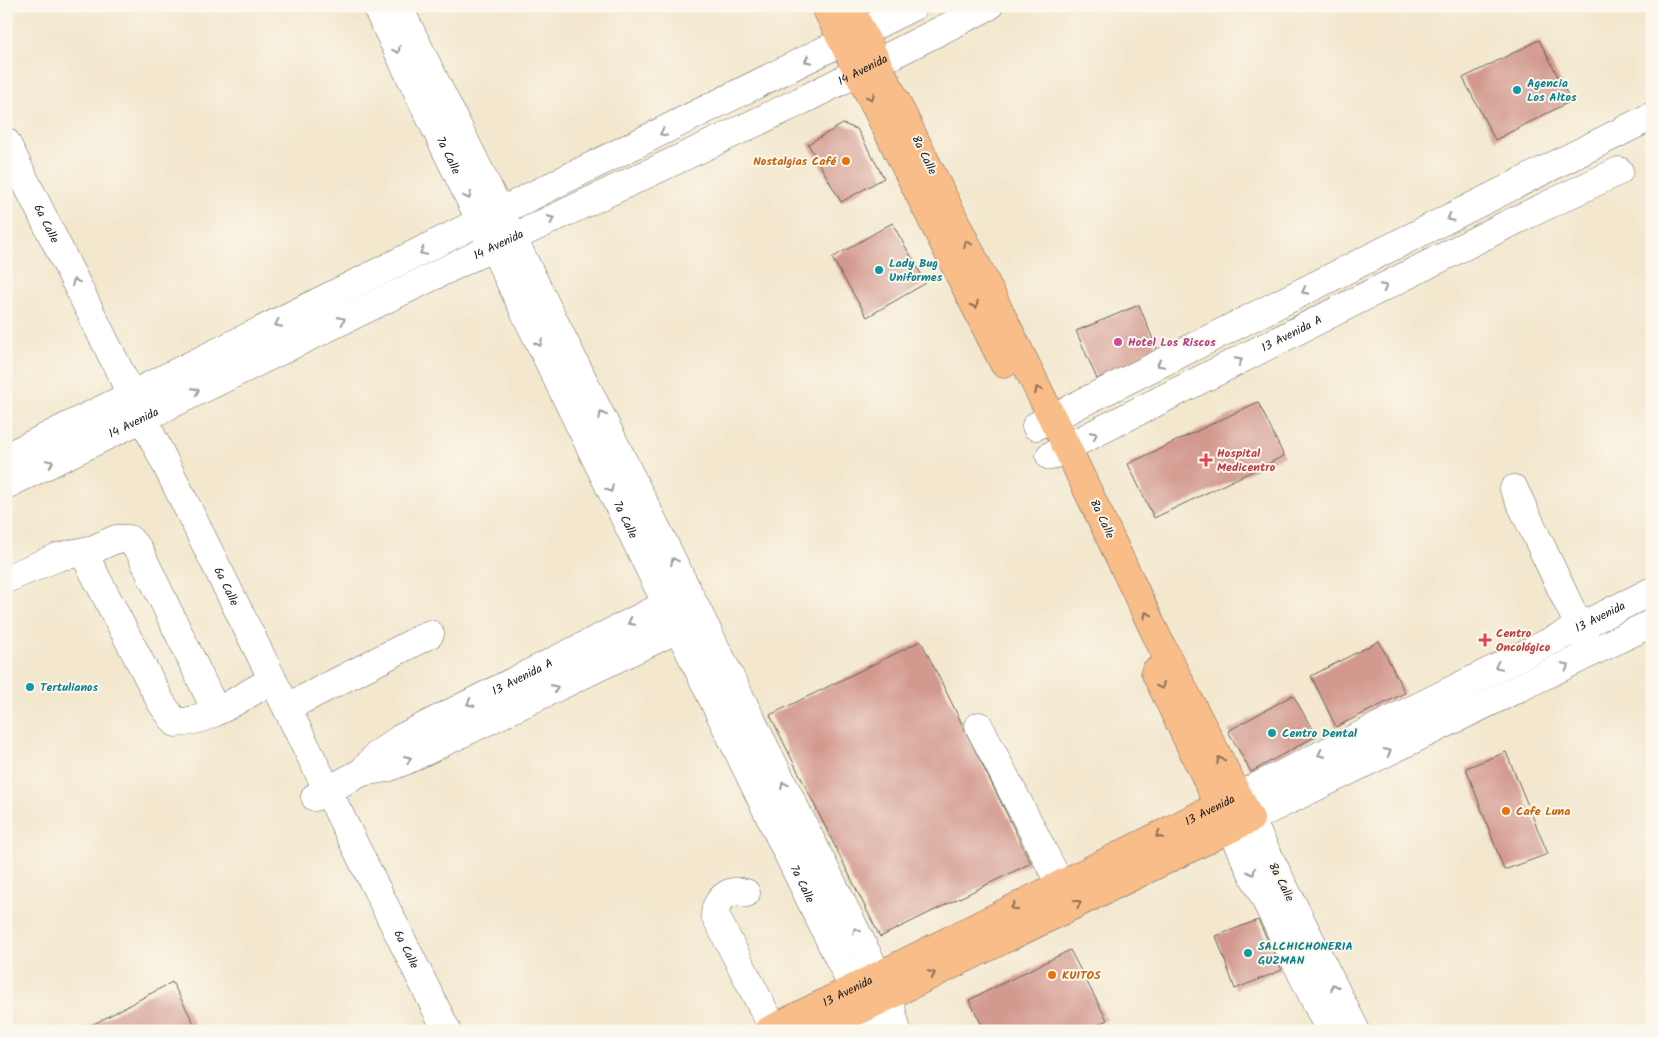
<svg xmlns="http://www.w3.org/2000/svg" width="1658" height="1037" font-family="Kalam,sans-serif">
<rect width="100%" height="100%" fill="#fbf7ec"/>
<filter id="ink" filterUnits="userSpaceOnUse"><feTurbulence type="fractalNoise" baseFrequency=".02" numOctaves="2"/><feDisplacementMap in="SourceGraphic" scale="10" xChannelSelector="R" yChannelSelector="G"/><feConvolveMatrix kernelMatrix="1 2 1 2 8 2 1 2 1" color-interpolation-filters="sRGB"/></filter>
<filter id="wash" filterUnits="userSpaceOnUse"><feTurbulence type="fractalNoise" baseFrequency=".0096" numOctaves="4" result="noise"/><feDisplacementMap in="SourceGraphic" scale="20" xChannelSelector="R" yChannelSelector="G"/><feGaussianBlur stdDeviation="1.12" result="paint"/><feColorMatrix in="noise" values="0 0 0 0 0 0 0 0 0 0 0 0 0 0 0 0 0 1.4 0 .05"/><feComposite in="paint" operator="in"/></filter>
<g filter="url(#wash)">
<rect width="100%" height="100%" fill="#f3e7cd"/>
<g id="blocks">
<path fill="#d3998e" d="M1539 40 1571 101 1495 140 1463 78Z
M843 124 857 129 884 178 841 202 808 144Z
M892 223 926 283 867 317 832 258Z
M1139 305 1159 354 1097 379 1076 331Z
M1258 402 1284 456 1154 518 1128 464Z
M921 641 1031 863 880 937 770 715Z
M1379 641 1405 693 1336 727 1311 676Z
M1293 695 1316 736 1251 772 1228 731Z
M1506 752 1548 854 1504 870 1466 768Z
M1258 920 1282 970 1235 989 1216 936Z
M1070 950 1107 1020 1085 1031H985L969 1000Z
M172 982 198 1031H81Z"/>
</g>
</g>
<g filter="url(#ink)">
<use href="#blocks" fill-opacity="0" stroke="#67635a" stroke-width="1"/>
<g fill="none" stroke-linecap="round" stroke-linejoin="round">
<g stroke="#67635a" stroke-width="29">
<g id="minor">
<path id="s1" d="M376 6 837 955 863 1008 880 1031"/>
<path d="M398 6 888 996 897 1031"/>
<path id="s2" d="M6 142 447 1031"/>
<path d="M1036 426 1652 116"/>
<path id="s3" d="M1050 456 1506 225 1619 171"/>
<path d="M6 457 914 6"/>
<path id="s4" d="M6 485 493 247 801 101 989 6"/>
<path d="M1514 489 1587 643"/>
<path d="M83 552 162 704 176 723C206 722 235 701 260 687"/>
<path d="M6 579 58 557 94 549 116 539H129L139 550 216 711"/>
<path d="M288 707 430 634"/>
<path d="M979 726 1060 884"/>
<path id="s5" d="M362 772 377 755 401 738 683 596"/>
<path id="s6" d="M1238 796 1652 591"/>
<path d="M315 797 362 772 387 768 407 760 694 621"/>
<path d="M1230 828 1330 1031"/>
<path d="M746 893C731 887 715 899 715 915L773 1028"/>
<path d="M1356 1031 1250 819 1652 623"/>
</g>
</g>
<g stroke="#67635a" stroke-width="29">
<g id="major">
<path d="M825 6 1004 364"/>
<path d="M1155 672 1230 828"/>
<path id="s7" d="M768 1031 1234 798"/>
<path d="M817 1031 1250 819 1161 645 1075 464 849 6"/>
</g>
</g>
<use href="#minor" stroke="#fff" stroke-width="28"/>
<use href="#major" stroke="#f8bd89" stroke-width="28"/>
</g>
<defs><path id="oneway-chevron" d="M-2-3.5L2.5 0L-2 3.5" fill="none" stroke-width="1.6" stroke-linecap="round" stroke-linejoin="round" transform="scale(1.25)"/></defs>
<g stroke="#999">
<use href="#oneway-chevron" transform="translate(397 50) rotate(64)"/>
<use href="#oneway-chevron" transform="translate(808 60) rotate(152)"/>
<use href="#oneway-chevron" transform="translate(663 133) rotate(154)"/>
<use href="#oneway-chevron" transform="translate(468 196) rotate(64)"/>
<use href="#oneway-chevron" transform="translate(1450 218) rotate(153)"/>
<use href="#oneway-chevron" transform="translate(551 219) rotate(-25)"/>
<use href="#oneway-chevron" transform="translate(423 252) rotate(154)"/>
<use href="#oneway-chevron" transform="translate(75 282) rotate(-116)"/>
<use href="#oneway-chevron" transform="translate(1384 287) rotate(-27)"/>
<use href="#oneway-chevron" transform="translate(1305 291) rotate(153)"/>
<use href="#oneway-chevron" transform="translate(342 320) rotate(-26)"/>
<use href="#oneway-chevron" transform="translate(278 324) rotate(154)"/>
<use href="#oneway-chevron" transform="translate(539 343) rotate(64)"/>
<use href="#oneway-chevron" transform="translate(1239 361) rotate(-27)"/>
<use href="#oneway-chevron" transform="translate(1160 364) rotate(153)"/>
<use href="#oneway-chevron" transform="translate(196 391) rotate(-26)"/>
<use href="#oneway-chevron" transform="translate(602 415) rotate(-116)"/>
<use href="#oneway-chevron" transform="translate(1094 435) rotate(-27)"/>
<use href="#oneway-chevron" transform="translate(50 463) rotate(-26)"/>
<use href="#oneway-chevron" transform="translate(610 489) rotate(64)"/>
<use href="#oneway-chevron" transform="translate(674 561) rotate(-116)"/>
<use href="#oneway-chevron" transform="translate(631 622) rotate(153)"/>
<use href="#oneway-chevron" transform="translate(1498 666) rotate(154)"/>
<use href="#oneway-chevron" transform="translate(1566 666) rotate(-26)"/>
<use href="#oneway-chevron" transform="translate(555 688) rotate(-26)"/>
<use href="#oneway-chevron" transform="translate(470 703) rotate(153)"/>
<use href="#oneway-chevron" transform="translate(1388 752) rotate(-26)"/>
<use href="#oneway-chevron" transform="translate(1321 754) rotate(154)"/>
<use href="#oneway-chevron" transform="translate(408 759) rotate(-24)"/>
<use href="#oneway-chevron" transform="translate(784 785) rotate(-116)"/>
<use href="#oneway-chevron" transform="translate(1252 872) rotate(64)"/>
<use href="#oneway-chevron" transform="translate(856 931) rotate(-116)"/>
<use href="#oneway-chevron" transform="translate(1334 987) rotate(-117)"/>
</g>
<g stroke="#8a6c52">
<use href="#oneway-chevron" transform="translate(871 97) rotate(64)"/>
<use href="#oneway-chevron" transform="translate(967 244) rotate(-116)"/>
<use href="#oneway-chevron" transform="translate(975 305) rotate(63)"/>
<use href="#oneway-chevron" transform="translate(1038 390) rotate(-116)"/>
<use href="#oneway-chevron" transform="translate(1147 615) rotate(-115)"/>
<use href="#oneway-chevron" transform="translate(1161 686) rotate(64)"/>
<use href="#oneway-chevron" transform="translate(1220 760) rotate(-117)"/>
<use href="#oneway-chevron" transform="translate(1159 835) rotate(153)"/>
<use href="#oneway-chevron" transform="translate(1078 903) rotate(-26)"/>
<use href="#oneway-chevron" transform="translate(1014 907) rotate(154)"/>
<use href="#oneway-chevron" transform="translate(932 974) rotate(-26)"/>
</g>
</g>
<g fill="#0f9aa8" stroke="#fbf7ec" stroke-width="2">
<circle cx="1517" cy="90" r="5"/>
<circle cx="879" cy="270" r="5"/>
<circle cx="30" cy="687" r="5"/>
<circle cx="1272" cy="733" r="5"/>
<circle cx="1248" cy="953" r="5"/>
</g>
<g fill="#e8710a" stroke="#fbf7ec" stroke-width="2">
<circle cx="846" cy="161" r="5"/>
<circle cx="1506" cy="811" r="5"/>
<circle cx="1052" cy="975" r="5"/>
</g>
<circle fill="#d1479c" stroke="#fbf7ec" stroke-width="2" cx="1118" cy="342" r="5"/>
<g fill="#e0444e" stroke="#fbf7ec" stroke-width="2">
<path d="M1203.5 452.5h5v5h5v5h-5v5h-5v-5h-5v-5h5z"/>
<path d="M1482.5 632.5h5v5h5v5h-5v5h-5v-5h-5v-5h5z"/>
</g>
<g text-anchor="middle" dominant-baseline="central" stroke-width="4" stroke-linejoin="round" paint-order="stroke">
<g font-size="12" fill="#1c1c1c" stroke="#fbf7ec">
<text stroke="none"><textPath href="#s4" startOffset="952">14 Avenida</textPath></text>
<text transform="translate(924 155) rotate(64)">8a Calle</text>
<text stroke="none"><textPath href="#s1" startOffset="166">7a Calle</textPath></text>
<text stroke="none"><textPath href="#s2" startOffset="91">6a Calle</textPath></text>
<text stroke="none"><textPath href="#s4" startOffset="548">14 Avenida</textPath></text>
<text stroke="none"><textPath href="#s3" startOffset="271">13 Avenida A</textPath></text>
<text stroke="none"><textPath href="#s4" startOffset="142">14 Avenida</textPath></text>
<text transform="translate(1102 519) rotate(65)">8a Calle</text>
<text stroke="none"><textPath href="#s1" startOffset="571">7a Calle</textPath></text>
<text stroke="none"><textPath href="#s2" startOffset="496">6a Calle</textPath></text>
<text stroke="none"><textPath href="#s6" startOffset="404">13 Avenida</textPath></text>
<text stroke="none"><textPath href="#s5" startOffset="188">13 Avenida A</textPath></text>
<text stroke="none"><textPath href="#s7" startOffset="494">13 Avenida</textPath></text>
<text transform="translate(1281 882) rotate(63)">8a Calle</text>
<text stroke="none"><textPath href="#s1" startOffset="976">7a Calle</textPath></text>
<text stroke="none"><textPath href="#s2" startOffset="901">6a Calle</textPath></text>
<text stroke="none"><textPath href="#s7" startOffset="89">13 Avenida</textPath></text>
</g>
<g font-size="12" font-weight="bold" fill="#0d838f" stroke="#fbf7ec" text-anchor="start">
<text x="1527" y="83">Agencia<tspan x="1527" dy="14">Los Altos</tspan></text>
<text x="889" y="263">Lady Bug<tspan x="889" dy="14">Uniformes</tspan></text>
<text x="40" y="687">Tertulianos</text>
<text x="1282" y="733">Centro Dental</text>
<text x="1258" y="946">SALCHICHONERIA<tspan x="1258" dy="14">GUZMAN</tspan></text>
</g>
<g font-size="12" font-weight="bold" fill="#c56008" stroke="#fbf7ec" text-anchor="start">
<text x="836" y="161" text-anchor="end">Nostalgias Café</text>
<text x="1516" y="811">Cafe Luna</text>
<text x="1062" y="975">KUITOS</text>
</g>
<g font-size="12" font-weight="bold" fill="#b23c85" stroke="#fbf7ec" text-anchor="start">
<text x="1128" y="342">Hotel Los Riscos</text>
</g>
<g font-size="12" font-weight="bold" fill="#be3a42" stroke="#fbf7ec" text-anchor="start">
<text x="1217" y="453">Hospital<tspan x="1217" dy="14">Medicentro</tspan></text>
<text x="1496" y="633">Centro<tspan x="1496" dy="14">Oncológico</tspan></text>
</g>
</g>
<rect width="1658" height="1037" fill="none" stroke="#fbf7ec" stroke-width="25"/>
</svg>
